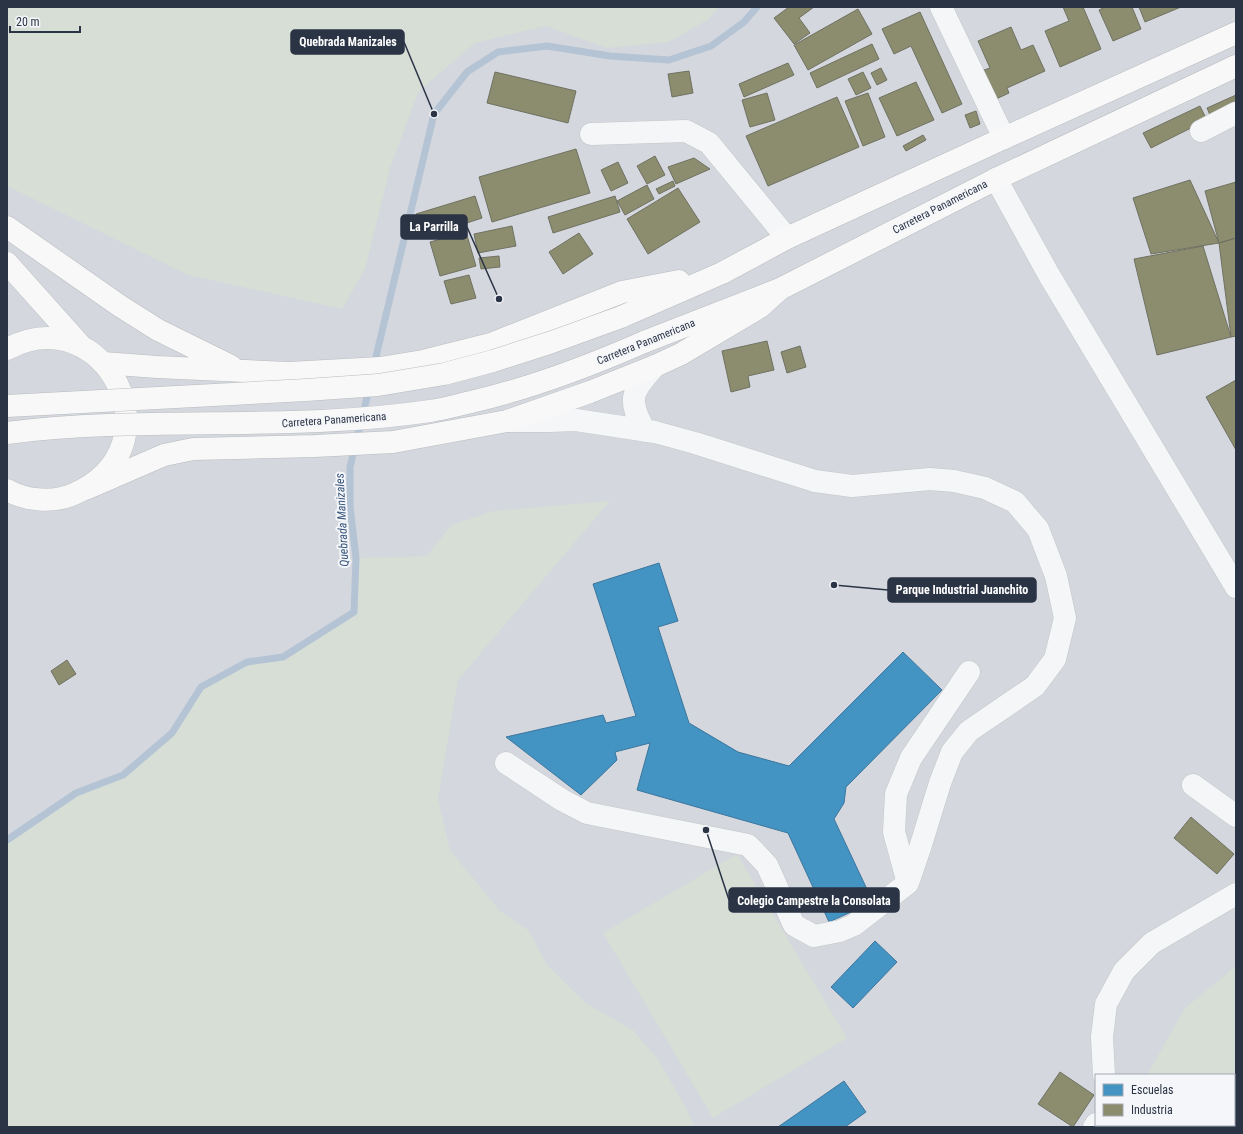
<svg xmlns="http://www.w3.org/2000/svg" width="1243" height="1134" font-family="'Roboto Condensed',sans-serif">
<rect width="100%" height="100%" fill="#e6e8ea"/>
<path fill="#d4d7dd" fill-rule="evenodd" d="M7 7H1236V1127H515L354 612 283 657 247 662 202 687 172 733 123 775 76 793 7 840ZM1096 1075H1234V1125H1096Z"/>
<path fill="#d6ded6" d="M7 7H719L709 19 669 42 607 48 546 26 475 43 419 91 391 165 365 269 342 309 188 275 7 186Z
M610 501 458 680 438 799 450 850 500 911 528 930 548 966 587 1004 633 1030 659 1061 681 1099 695 1127H7V840L76 793 123 775 172 733 201 687 247 662 283 657 354 612 356 558 427 556 451 525 494 511Z
M737 854 847 1038 713 1118 603 933Z
M1236 966V1127H1116L1118 1125H1234V1075H1147L1185 1008Z"/>
<path fill="#4393c3" stroke="#3c769d" d="M659 563 678 621 658 627 689 723 738 752 789 766 903 652 942 690 846 787 844 803 834 819 873 902 829 922 788 833 637 790 650 743 615 752 617 760 581 795 506 737 603 715 606 723 636 716 593 584Z
M875 941 897 962 853 1008 831 987Z
M844 1081 866 1112 845 1127H778Z"/>
<path fill="#8c8c6e" stroke="#6f7262" d="M789 7H814L799 18 810 33 794 44 774 18Z
M1063 7H1083L1101 49 1060 67 1045 31 1069 21Z
M1105 7H1132L1141 29 1113 41 1099 10Z
M1139 7H1181L1145 22Z
M858 9 872 34 808 70 794 45Z
M920 12 962 104 942 113 911 46 894 54 882 29Z
M1011 27 1021 50 1033 45 1045 71 1007 88 1009 93 994 100 981 71 990 68 978 41Z
M872 44 879 59 817 88 810 73Z
M788 63 794 75 744 97 739 84Z
M881 68 887 80 877 85 871 73Z
M689 71 693 93 672 97 668 74Z
M495 72 576 91 568 123 487 103Z
M863 72 871 88 856 95 848 79Z
M916 82 934 120 897 136 879 98Z
M767 93 775 120 750 127 742 100Z
M868 93 885 137 863 146 845 101Z
M1236 95V112L1213 122 1207 108Z
M837 97 859 147 768 186 746 136Z
M1200 106 1207 120 1151 148 1143 133Z
M976 111 980 124 970 128 965 115Z
M923 135 926 140 906 151 903 146Z
M576 149 590 193 492 222 479 177Z
M655 156 665 175 647 184 637 166Z
M694 158 710 169 676 184 668 167Z
M618 162 628 183 611 191 601 170Z
M1190 180 1219 243 1151 254 1133 198Z
M673 181 675 186 659 194 656 189Z
M1236 182V238L1219 243 1205 191Z
M647 185 654 199 625 215 617 201Z
M678 188 700 222 648 254 627 219Z
M475 196 482 218 424 237 416 214Z
M615 196 620 212 553 233 548 217Z
M512 226 516 246 478 253 474 234Z
M466 232 476 266 440 276 430 242Z
M579 233 593 254 563 274 549 252Z
M1236 238V336L1231 337 1219 243Z
M1203 246 1231 337 1157 355 1134 259Z
M499 256 500 267 481 269 479 258Z
M469 275 476 298 451 304 444 281Z
M767 341 774 370 748 376 750 387 731 392 722 351Z
M800 346 806 367 787 373 781 352Z
M1236 380V450L1206 397Z
M67 660 76 674 59 685 51 671Z
M1191 817 1234 854 1217 874 1174 838Z
M1060 1072 1094 1095 1073 1127 1038 1104Z"/>
<g fill="none" stroke-linecap="round" stroke-linejoin="round">
<path stroke="#b4c4d5" stroke-width="7" d="M374 365 434 114 467 72 498 52 547 46 610 56 669 60 711 46 744 22 757 7
M7 840 76 793 123 775 172 733 201 687 247 662 283 657 354 612 356 558 350 506V467L369 389"/>
<g stroke="#c4c6c8" stroke-width="23">
<path id="minor" d="M941 7 1004 138
M1201 131 1236 113
M591 134 686 131 709 143 787 238
M996 179 1049 275 1236 587
M645 431C627 399 631 392 655 366
M506 763 562 800 587 813 748 845 767 865 794 925 814 936 840 931 854 925 908 883 920 848 940 783 952 752 969 731 1035 686 1055 659 1065 618 1056 576 1038 529 1015 502 985 488 954 481 930 479 852 486 815 481 695 443 655 432 576 420 549 421H510
M1193 785 1236 816
M908 883 894 832 896 794 911 758 969 672
M1104 1075 1102 1037 1106 1004 1124 971 1152 943 1236 894
M1094 1127 1096 1124"/>
</g>
<g stroke="#c2c5c8" stroke-width="23">
<path id="major" d="M7 263 82 347
M7 349C104 297 182 446 74 494 54 503 26 501 7 490"/>
</g>
<g stroke="#b8bbbf" stroke-width="23">
<path id="highway" d="M7 227 120 306 158 330 231 366
M621 317 722 273 787 238 1004 138 1236 33
M644 342 780 289 996 179 1236 66
M103 363 157 367 289 373 380 368 423 361 491 344 622 292 679 281
M88 488 164 455 193 449 315 446 393 442 507 421 590 392 655 366 681 354 760 307 780 289
M7 491 9 492"/>
</g>
<use href="#minor" stroke="#f5f6f7" stroke-width="22"/>
<use href="#major" stroke="#f8f8f8" stroke-width="22"/>
<use href="#highway" stroke="#f8f8f8" stroke-width="22"/>
<g stroke="#b8bbbf" stroke-width="23" stroke-linecap="butt">
<path id="highway-bridge" d="M7 406 306 390 378 385 444 374 493 361 552 342 621 317
M7 433C147 415 290 432 430 411 444 409 458 405 471 402 532 388 587 367 644 342"/>
</g>
<use href="#highway-bridge" stroke="#f8f8f8" stroke-width="22"/>
</g>
<g text-anchor="middle" dominant-baseline="central" stroke-width="4" stroke-linejoin="round" paint-order="stroke">
<g font-size="11" fill="#2b3445" stroke="#f4f6f9">
<text transform="translate(940 207) rotate(-27)">Carretera Panamericana</text>
<text transform="translate(646 342) rotate(-22)">Carretera Panamericana</text>
<text transform="translate(334 420) rotate(-4)">Carretera Panamericana</text>
</g>
<g font-size="12" font-style="italic" fill="#34527a" stroke="#f4f6f9">
<text transform="translate(342 520) rotate(-93)">Quebrada Manizales</text>
</g>
</g>
<path fill="none" stroke="#2b3445" stroke-width="1.5" d="M434 114L404 42M499 299L467 227M834 585L888 590M706 830L729 900"/>
<g fill="#2b3445" stroke="#f4f6f9" stroke-width="1.5">
<circle cx="434" cy="114" r="4"/>
<circle cx="499" cy="299" r="4"/>
<circle cx="834" cy="585" r="4"/>
<circle cx="706" cy="830" r="4"/>
</g>
<g fill="#2b3445" stroke="#2b3445" stroke-width="1.5">
<rect x="291" y="30" width="113" height="24" rx="4"/>
<rect x="401" y="215" width="66" height="24" rx="4"/>
<rect x="888" y="578" width="148" height="24" rx="4"/>
<rect x="729" y="888" width="170" height="24" rx="4"/>
</g>
<g font-size="12" text-anchor="middle" font-weight="bold" fill="#fff">
<text x="348" y="46">Quebrada Manizales</text>
<text x="434" y="231">La Parrilla</text>
<text x="962" y="594">Parque Industrial Juanchito</text>
<text x="814" y="905">Colegio Campestre la Consolata</text>
</g>
<rect width="1243" height="1134" fill="none" stroke="#2b3445" stroke-width="16"/>
<rect x="1095" y="1074" width="140" height="52" fill="#f4f6f9" stroke="#a4a8b1"/>
<rect x="1103" y="1084" width="20" height="12" fill="#4393c3" stroke="#a4a8b1"/>
<text x="1131" y="1094" font-size="12" fill="#2b3445">Escuelas</text>
<rect x="1103" y="1104" width="20" height="12" fill="#8c8c6e" stroke="#a4a8b1"/>
<text x="1131" y="1114" font-size="12" fill="#2b3445">Industria</text>
<path d="M10 26v6h70v-6" fill="none" stroke="#2b3445" stroke-width="2"/>
<text x="16" y="26" font-size="12" fill="#2b3445" stroke="#f4f6f9" stroke-width="3" paint-order="stroke">20 m</text>
</svg>
